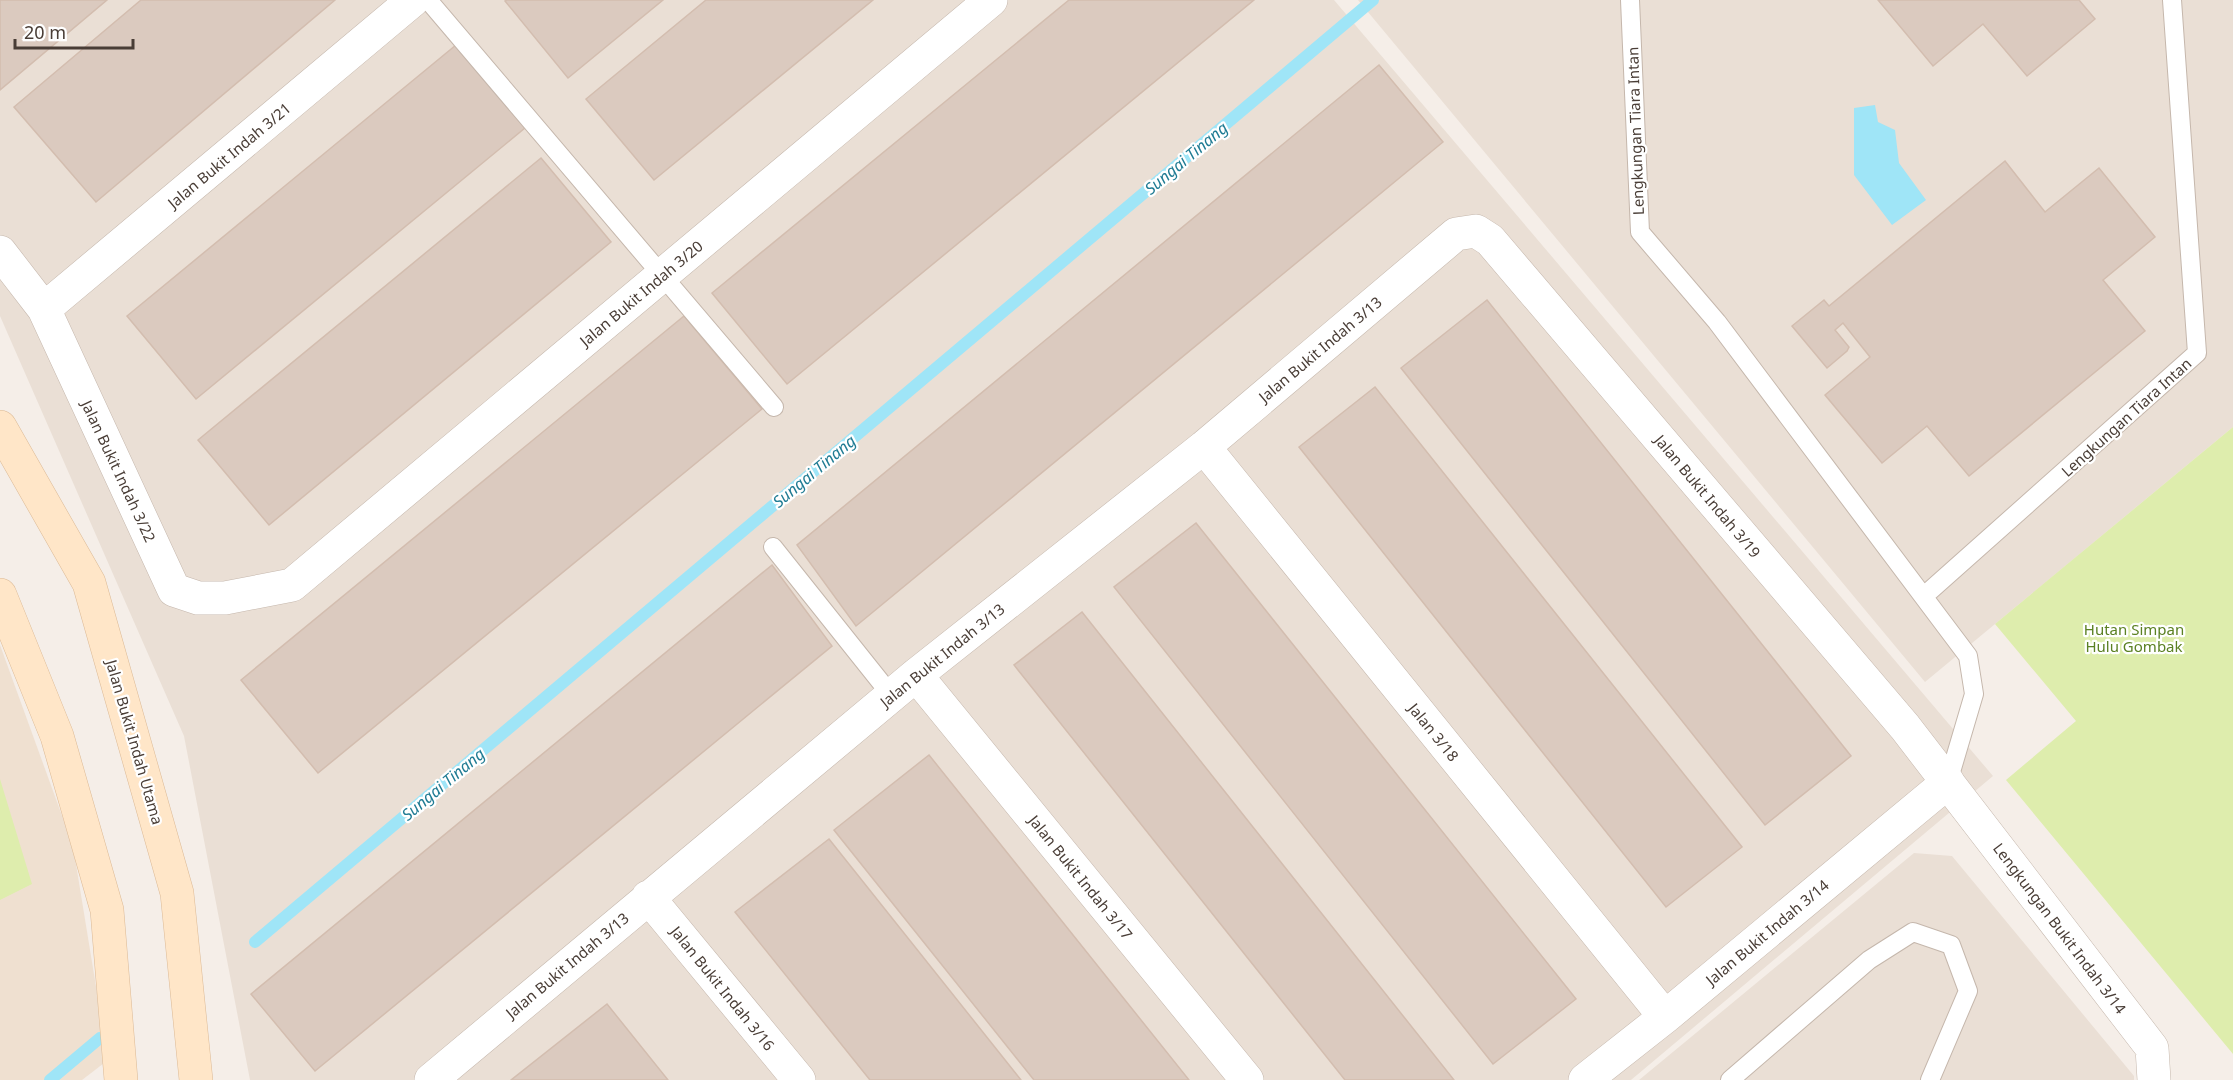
<svg xmlns="http://www.w3.org/2000/svg" width="2233" height="1080" font-family="'Noto Sans',sans-serif">
<rect width="100%" height="100%" fill="#f5eee8"/>
<path fill="#eadfd5" d="M0 0H1334L1993 776 1631 1080H250L184 736 0 316Z
M1358 0H2233V427L1925 682Z
M1914 853 1952 856 2134 1076V1080H1639Z"/>
<path fill="#efe0d0" d="M0 645 73 846 108 1060 82 1080H0Z"/>
<path fill="#deedad" d="M2233 427V1054L2006 780 2076 721 1995 624Z
M0 779 32 884 0 900Z"/>
<path fill="#9fe5f7" d="M1875 105 1878 122 1895 130 1899 163 1926 200 1892 225 1854 175V108Z"/>
<g fill="none" stroke-linecap="round" stroke-linejoin="round">
<path stroke="#9fe5f7" stroke-width="12" d="M255 942 1373 0
M50 1080 100 1038"/>
</g>
<path fill="#dbcabf" stroke="#d3bdaf" stroke-width="1.5" d="M0 0H107L0 90Z
M141 0H335L96 202 14 107Z
M507 0H663L568 78 505 1Z
M706 0H873L654 180 586 99Z
M1069 0H1254L787 384 712 293Z
M1878 0H2079L2095 19 2027 76 1983 24 1933 66Z
M456 45 525 128 196 399 127 316Z
M1379 65 1443 142 856 626 797 545Z
M541 158 611 242 269 525 198 440Z
M2005 161 2045 212 2099 168 2155 237 2103 280 2145 331 1969 476 1927 426 1882 463 1825 395 1870 357 1843 323 1835 330 1849 347 1847 351 1827 368 1792 326 1824 300 1829 306Z
M1487 300 1851 756 1765 825 1401 368Z
M684 316 762 409 318 773 241 680Z
M1375 387 1742 847 1666 907 1299 447Z
M1196 523 1576 999 1493 1064 1114 587Z
M772 565 832 646 315 1071 251 994Z
M1082 612 1454 1080H1345L1014 665Z
M929 755 1189 1080H1034L834 830Z
M829 839 1021 1080H870L735 912Z
M607 1004 668 1080H511Z"/>
<g fill="none" stroke-linecap="round" stroke-linejoin="round">
<g stroke="#c5b7ac" stroke-width="20">
<path id="lane" d="M428 0 774 407
M1630 0 1640 232 1717 322 1968 656 1974 694 1948 782
M773 547 891 695
M1924 596 2197 353 2172 0
M1730 1080 1869 960 1913 932 1951 945 1968 991 1930 1080"/>
</g>
<g stroke="#c5b7ac" stroke-width="34">
<path id="street" d="M0 252 44 309 174 590 198 598H225L292 585 991 0
M44 309 413 0
M1204 447 1665 1017
M916 675 1247 1080
M648 897 799 1080
M431 1080 916 675 1204 447 1456 234 1476 231 1490 240 1905 727 2152 1048 2154 1080
M1585 1080 1665 1017 1948 782"/>
</g>
<g stroke="#dcba96" stroke-width="34">
<path id="secondary" d="M0 427 89 583 177 893 196 1080
M0 595 57 736 107 910 121 1080"/>
</g>
<use href="#lane" stroke="#fff" stroke-width="18"/>
<use href="#street" stroke="#fff" stroke-width="33"/>
<use href="#secondary" stroke="#ffe6c8" stroke-width="33"/>
</g>
<g text-anchor="middle" dominant-baseline="central" stroke-width="4.5" stroke-linejoin="round" paint-order="stroke">
<g font-size="15" fill="#493d36" stroke="#fff">
<text transform="translate(1635 131) rotate(-92)">Lengkungan Tiara Intan</text>
<text transform="translate(229 155) rotate(-40)">Jalan Bukit Indah 3/21</text>
<text transform="translate(641 293) rotate(-40)">Jalan Bukit Indah 3/20</text>
<text transform="translate(1320 349) rotate(-40)">Jalan Bukit Indah 3/13</text>
<text transform="translate(2126 417) rotate(-42)">Lengkungan Tiara Intan</text>
<text transform="translate(119 471) rotate(65)">Jalan Bukit Indah 3/22</text>
<text transform="translate(1708 496) rotate(50)">Jalan Bukit Indah 3/19</text>
<text transform="translate(942 655) rotate(-39)">Jalan Bukit Indah 3/13</text>
<text transform="translate(1434 732) rotate(51)">Jalan 3/18</text>
<text transform="translate(135 742) rotate(74)">Jalan Bukit Indah Utama</text>
<text transform="translate(1081 877) rotate(51)">Jalan Bukit Indah 3/17</text>
<text transform="translate(2060 928) rotate(53)">Lengkungan Bukit Indah 3/14</text>
<text transform="translate(1767 932) rotate(-40)">Jalan Bukit Indah 3/14</text>
<text transform="translate(567 965) rotate(-40)">Jalan Bukit Indah 3/13</text>
<text transform="translate(723 988) rotate(51)">Jalan Bukit Indah 3/16</text>
</g>
<g font-size="15" fill="#5b8123" stroke="#fff">
<text x="2134" y="629">Hutan Simpan<tspan x="2134" dy="17">Hulu Gombak</tspan></text>
</g>
<g font-size="16" font-style="italic" fill="#207c94" stroke="#fff">
<text transform="translate(1186 158) rotate(-40)">Sungai Tinang</text>
<text transform="translate(814 471) rotate(-40)">Sungai Tinang</text>
<text transform="translate(443 784) rotate(-40)">Sungai Tinang</text>
</g>
</g>
<path d="M15 39v9h118v-9" fill="none" stroke="#493d36" stroke-width="3"/>
<text x="24" y="39" font-size="18" fill="#493d36" stroke="#ffffff" stroke-width="4.5" paint-order="stroke">20 m</text>
</svg>
